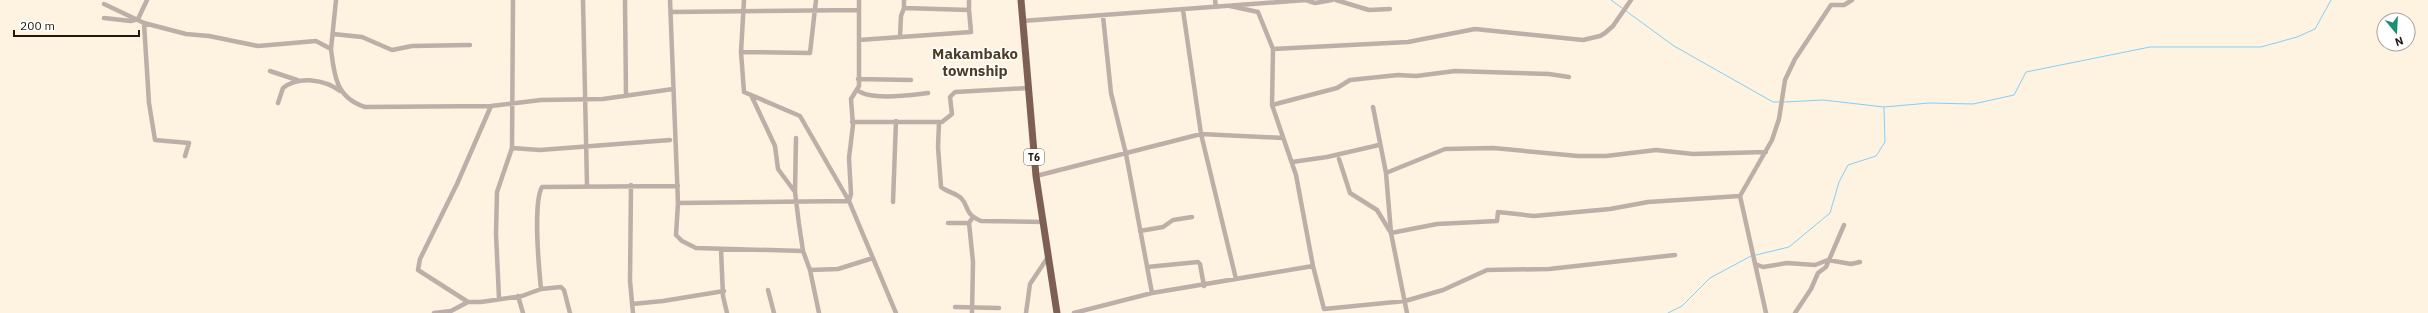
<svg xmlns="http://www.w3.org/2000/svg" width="2428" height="313" font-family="'IBM Plex Sans',sans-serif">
<rect width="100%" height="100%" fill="#fef2e0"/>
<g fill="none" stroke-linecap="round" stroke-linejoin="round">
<path stroke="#82cffb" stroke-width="1" d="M1611 0 1622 8
M1626 11 1674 46 1773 102H1779
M1784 102 1823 100 1884 107 1929 103 1973 104 2014 95 2026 72 2150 47H2261L2297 37 2315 29 2331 0
M1756 255 1789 247 1830 213 1839 182 1848 165 1876 156 1885 142 1884 108
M1668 313 1682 306 1710 278 1751 256"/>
<path stroke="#beaea8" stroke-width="4.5" d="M583 0 587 185
M625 0 626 95
M670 0 678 203 849 201
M744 0 741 52 744 92 800 116 849 201 896 313
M904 0V8L969 10V0
M1215 0 1216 7
M1306 0 1315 3 1332 0
M1336 0 1369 10 1390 9
M104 4 144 23 186 34 209 36 258 46 316 41 331 49C334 75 336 98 365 107L491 106 541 100 603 99 673 89
M1230 6 1258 12 1273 49 1272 105 1296 175 1313 266 1324 309 1405 301 1443 290 1487 270 1549 269 1675 255
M1183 10 1201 134 1236 279
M671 12 859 10
M1103 16 1111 93 1126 154 1152 293
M104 18 131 21 138 19 147 0
M1022 21 1306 0
M144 23 149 103 155 140 189 143 185 156
M333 34 362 37 392 50 412 46 470 45
M900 36 901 16 904 8
M859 40 971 32 969 10
M331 49 336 0
M1273 49 1408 42 1475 29 1583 40 1600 36 1605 33 1613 26 1631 0
M741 52 810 53 816 0
M270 71 297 80
M858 79 911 80
M857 90C871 101 910 95 928 93
M752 97 775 146 778 169 795 192
M278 103 283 88C299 76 324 79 340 91
M1272 105 1337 88 1350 80 1398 75 1416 76 1455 71 1549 74 1569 77
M491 106 457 184 420 259 418 270 468 302H481L522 296 541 289 561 287 564 290 570 313
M1373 107 1386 173 1391 233 1407 313
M852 122H942L952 114 950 97 955 92 1028 88
M939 122 938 147 941 187C947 192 956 193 961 198 970 207 963 213 981 221L1043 222
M796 138 795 192 799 224 803 251 810 270 819 313
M512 148 540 150 670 140
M1339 159 1350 193 1377 210 1391 233 1437 224 1497 221 1498 212 1534 216 1610 209 1648 202 1740 196
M1292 162 1327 157 1379 145
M1386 173 1445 149 1493 148 1578 156H1606L1656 150 1693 154 1766 152
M1036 176 1201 134 1283 138
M631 185 630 281 633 313
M849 201 851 194 849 158 853 125 851 99 859 86V0
M893 202 896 121
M678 203 676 235 682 241 696 248 803 251
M948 223H969
M1140 231 1163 227 1173 220 1192 217
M721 249 723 296 727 313
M1755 264 1763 267 1787 263 1815 265 1828 260 1851 264 1860 262
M1147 267 1198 262 1200 264 1204 286
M810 270 838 269 873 258
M541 289C539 269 533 203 542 187L678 186
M768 290 774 313
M518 296 523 313
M499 298 496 234 497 192 512 148 513 0
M632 304 663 301 724 291
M955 307 999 308
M434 313 451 311 468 302
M972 313 973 262 969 223 973 217
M1026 313 1030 284 1048 257
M1074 313 1152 293 1313 266
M1766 313 1740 196 1772 140 1779 119 1785 80 1795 59 1831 5H1844L1852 0
M1795 313 1811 289 1818 273 1826 267 1844 225"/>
<path stroke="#7e5f53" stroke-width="7" d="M1021 0 1036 176 1057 313"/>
</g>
<g text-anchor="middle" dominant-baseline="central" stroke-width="3" stroke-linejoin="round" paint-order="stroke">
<rect fill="#fff" stroke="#645f57" stroke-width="1" x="1024" y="149" width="20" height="16" rx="3"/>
<g font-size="10" font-weight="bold" fill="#211a0f">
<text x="1034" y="157">T6</text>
</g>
<g font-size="15" font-weight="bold" fill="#4c3d23" stroke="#fff">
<text x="975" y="53">Makambako<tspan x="975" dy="17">township</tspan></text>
</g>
</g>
<g transform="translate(2396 32) rotate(162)"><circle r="19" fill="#ffffff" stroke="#a6a39f"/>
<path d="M0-3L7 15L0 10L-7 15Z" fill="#199073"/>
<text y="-6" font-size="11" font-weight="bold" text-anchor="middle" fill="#211a0f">N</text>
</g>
<path d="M14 30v6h125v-6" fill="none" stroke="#211a0f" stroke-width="2"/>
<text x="20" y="30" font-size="12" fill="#211a0f" stroke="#ffffff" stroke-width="3" paint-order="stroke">200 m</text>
</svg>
